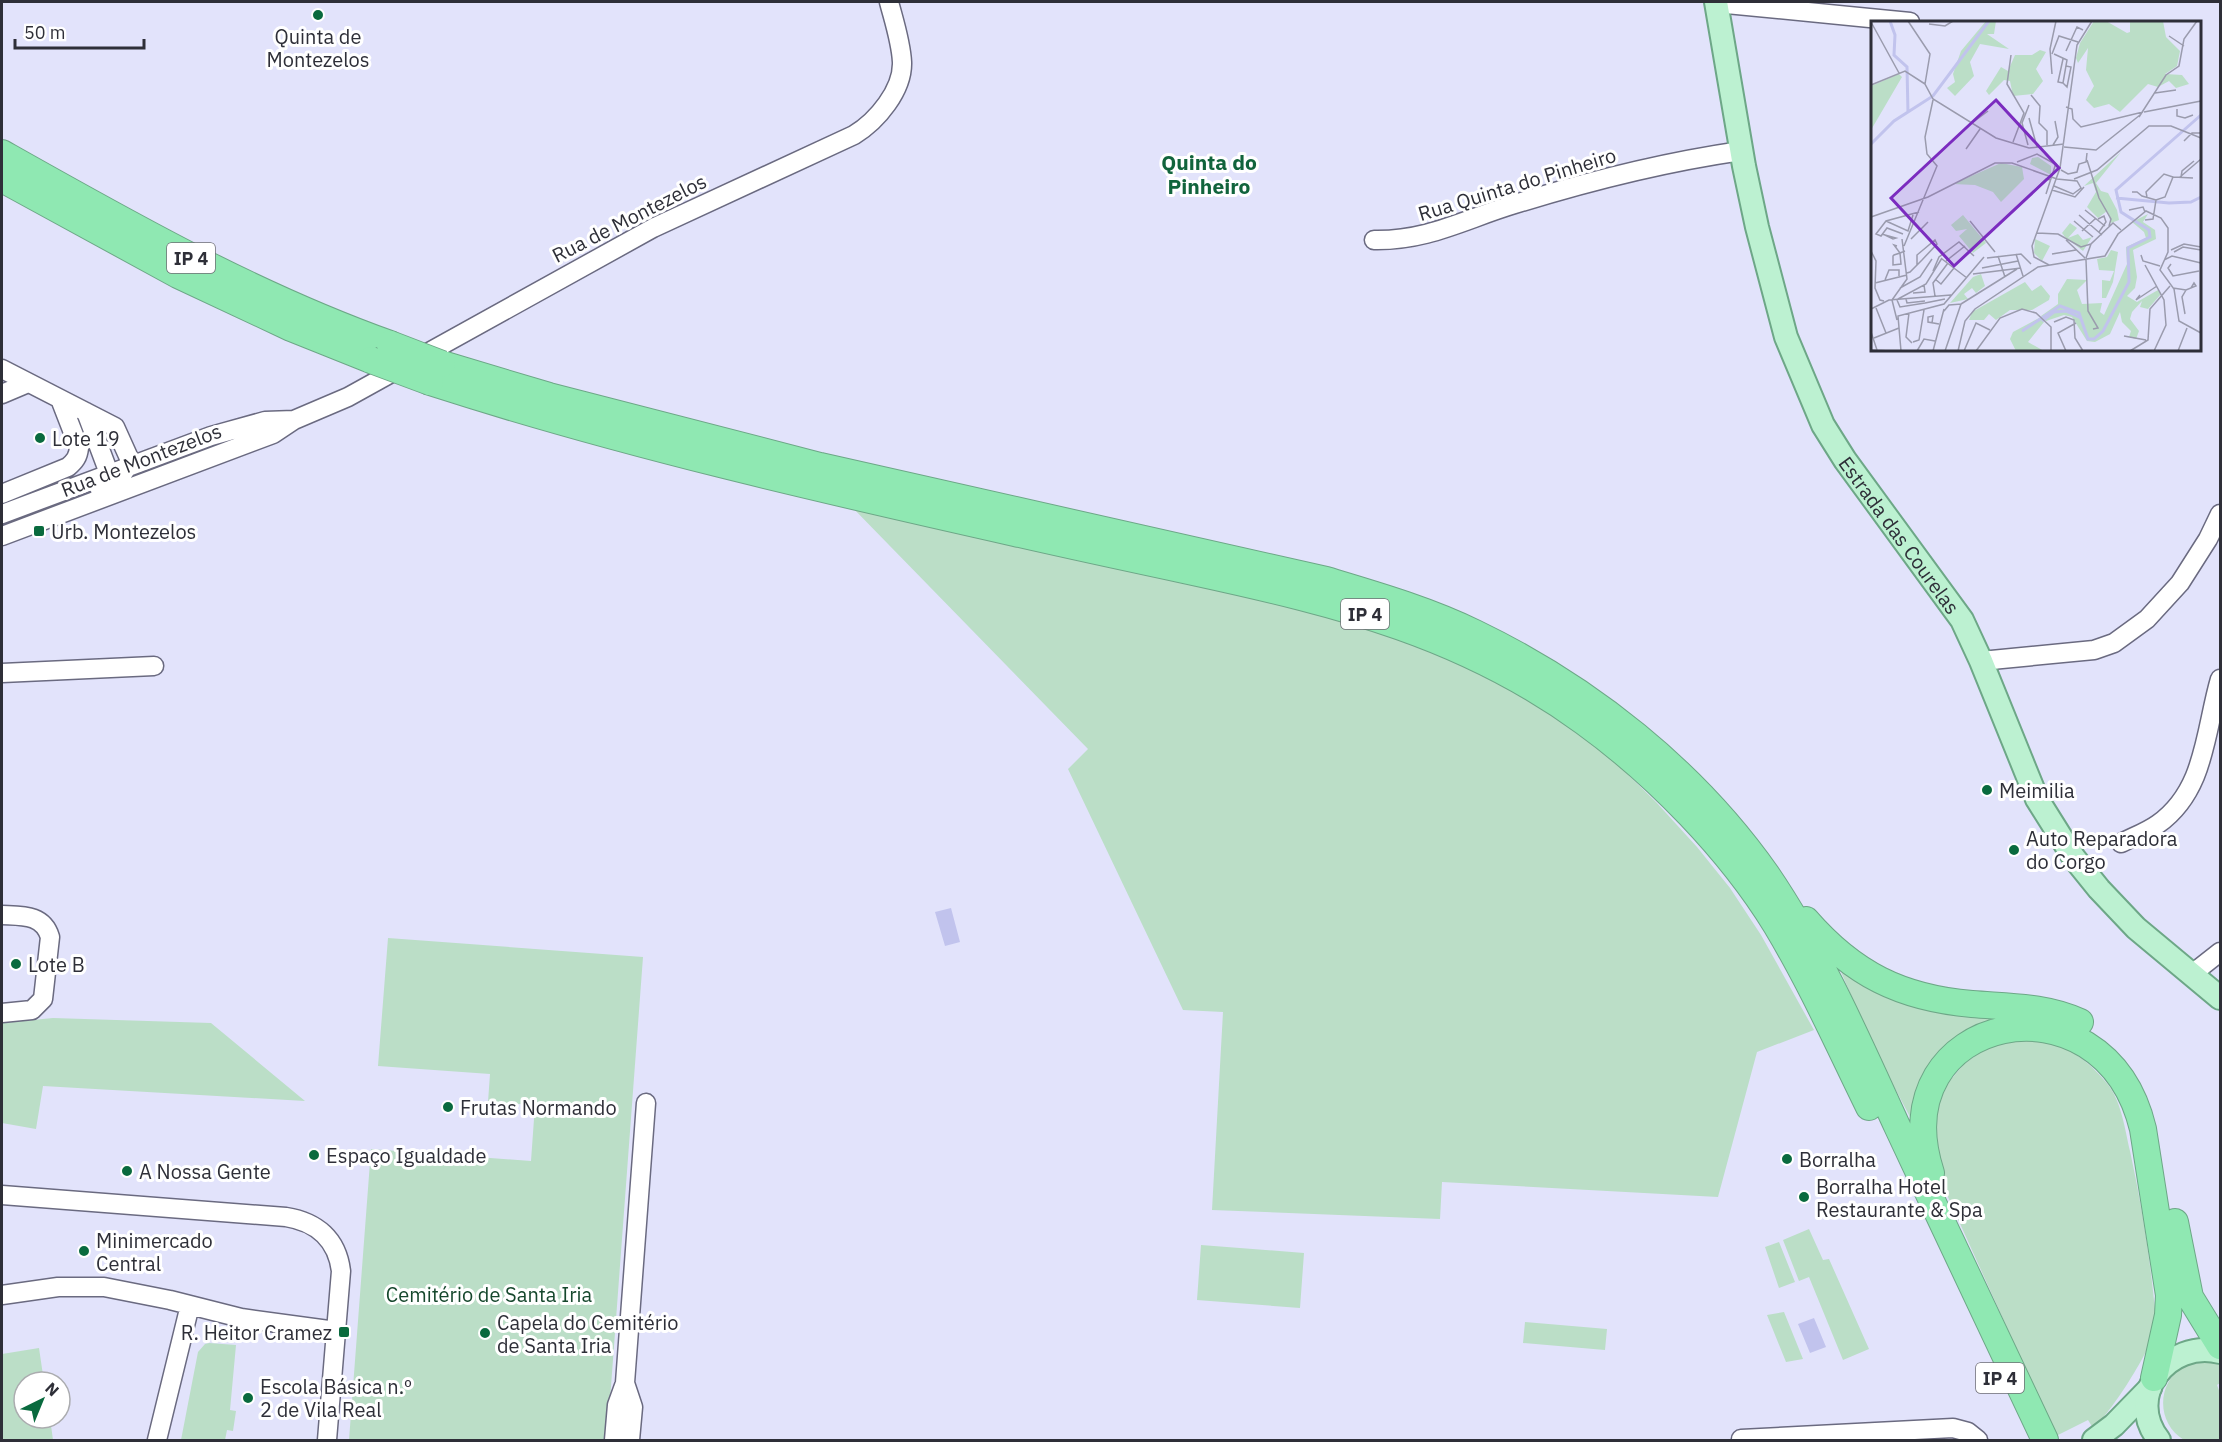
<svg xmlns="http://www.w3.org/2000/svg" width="2222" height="1442" font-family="'IBM Plex Sans',sans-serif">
<rect width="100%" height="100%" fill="#e2e3fb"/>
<path fill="#bbdec7" d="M849 504 1227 588 1404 637 1515 690 1566 723 1615 762 1656 802 1697 847 1730 888 1761 935 1814 1030 1757 1052 1718 1197 1442 1182 1440 1219 1212 1210 1223 1012 1183 1010 1068 769 1088 749Z
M388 938 643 957 607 1440H349L371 1149 531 1161 535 1105 488 1102 490 1074 378 1066Z
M1841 972 1861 983 2005 1016 1932 1066 1920 1086 1910 1117 1875 1050Z
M53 1018 211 1023 305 1101 43 1086 36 1129 2 1123V1023Z
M2015 1040C2024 1041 2034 1039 2042 1041 2069 1045 2093 1065 2109 1086 2122 1104 2125 1130 2130 1151 2140 1197 2148 1244 2153 1291 2154 1303 2157 1316 2155 1328 2152 1349 2110 1415 2093 1428L2088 1420 2056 1436 1943 1186 1934 1153 1935 1120 1943 1089 1964 1064 1989 1046Z
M1809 1229 1823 1260 1829 1259 1869 1349 1843 1360 1809 1277 1799 1281 1783 1240Z
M1779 1242 1795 1282 1779 1288 1765 1247Z
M1201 1245 1304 1253 1300 1308 1197 1300Z
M1784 1312 1803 1359 1786 1362 1767 1315Z
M1525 1322 1607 1329 1605 1350 1523 1343Z
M209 1343 236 1345 230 1410 236 1411 233 1431 227 1430 225 1440H181L198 1352 205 1344Z
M39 1348 44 1382H24V1418H50L53 1440H2V1354Z
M2210 1361 2220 1364V1383L2217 1385 2220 1393V1440H2184C2157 1424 2156 1385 2182 1367 2191 1362 2201 1362 2210 1361Z"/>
<path fill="#c1c3ed" d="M951 908 960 942 945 946 935 912Z
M1814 1318 1826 1347 1810 1353 1798 1324Z"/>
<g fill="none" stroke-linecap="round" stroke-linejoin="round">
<g stroke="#6a6a80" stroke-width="21">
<path id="minor" d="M1716 3 1910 22
M1374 240C1428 241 1465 219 1515 204 1589 181 1665 162 1741 151
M2 369 115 427 129 458V465L116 483 100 490
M2 394 28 383
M86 412 107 468 111 472 122 474
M2 494 68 467C75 461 78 457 79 448L60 399
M2 514 211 436 265 421 294 420
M2 536 273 434 294 420 348 397 653 228 854 135C877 121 903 90 902 62 901 42 894 21 889 2
M1981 661 2094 650 2114 643 2147 619 2180 583 2208 539 2220 514
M2 673 154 666
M2121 843C2133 837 2147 832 2158 824 2206 790 2205 730 2220 679
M2 915C22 916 43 914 50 937L43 999 32 1010 2 1013
M2192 974 2220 952
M2 1195 286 1217C317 1222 337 1239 341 1271L327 1440
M2 1295 58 1287H104L170 1300 241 1318 336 1331
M625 1383 633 1407 630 1440
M1741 1439 1953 1428 1968 1432 1978 1440
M157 1440 190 1305
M614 1440 617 1405 625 1383 646 1103"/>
</g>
<g stroke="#6da787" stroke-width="26">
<g id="major">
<path id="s1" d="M1716 2 1744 166 1757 227 1786 337 1823 425 1845 460 1962 620 1981 661 2037 799 2074 858 2099 889 2136 928 2220 998"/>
<path d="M2094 1440 2114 1425 2150 1388"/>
<path d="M2159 1440C2124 1396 2168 1339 2220 1352"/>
</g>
</g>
<g stroke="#6da787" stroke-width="28">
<path id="highway" d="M2 153C128 224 253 295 390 344
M2 179 178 275 291 328 371 360
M442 364 549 396 820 466 1326 580C1376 595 1428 610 1475 633 1589 688 1694 771 1767 875 1820 953 1858 1041 1897 1126 1946 1231 1996 1336 2045 1440
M430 382C622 444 819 489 1015 533 1076 547 1137 560 1198 573 1340 604 1465 635 1584 722 1656 774 1730 850 1776 925 1811 983 1839 1046 1869 1107
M1806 920C1853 974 1901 998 1972 1004 2009 1007 2046 1006 2080 1022
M1931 1173C1879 1014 2104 966 2143 1129L2169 1295 2168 1315 2154 1378
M2175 1222 2190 1297 2220 1346"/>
</g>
<use href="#minor" stroke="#fff" stroke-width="18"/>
<use href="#major" stroke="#bcf1d1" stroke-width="22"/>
<use href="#highway" stroke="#8fe8b2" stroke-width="26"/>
<g stroke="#6da787" stroke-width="28" stroke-linecap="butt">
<path id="highway-bridge" d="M390 344 442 364
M371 360 430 382"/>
</g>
<use href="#highway-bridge" stroke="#8fe8b2" stroke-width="26"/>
</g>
<g fill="#096a3e" stroke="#fff" stroke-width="2">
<circle cx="318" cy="15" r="6"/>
<circle cx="40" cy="438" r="6"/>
<rect x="33" y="525" width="12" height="12" rx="3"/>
<circle cx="1987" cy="790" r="6"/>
<circle cx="2014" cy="850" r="6"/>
<circle cx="16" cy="964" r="6"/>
<circle cx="448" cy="1107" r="6"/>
<circle cx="314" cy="1155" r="6"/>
<circle cx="1787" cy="1159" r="6"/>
<circle cx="127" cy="1171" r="6"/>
<circle cx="1804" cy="1197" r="6"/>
<circle cx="84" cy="1251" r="6"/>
<rect x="338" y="1326" width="12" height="12" rx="3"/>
<circle cx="485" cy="1333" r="6"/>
<circle cx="248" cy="1398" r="6"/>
</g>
<g text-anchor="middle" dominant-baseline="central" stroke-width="6" stroke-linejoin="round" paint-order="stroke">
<g fill="#fff" stroke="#6d6d74" stroke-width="1.5">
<rect x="167" y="243" width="48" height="30" rx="4.5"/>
<rect x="1341" y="599" width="48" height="30" rx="4.5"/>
<rect x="1976" y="1363" width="48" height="30" rx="4.5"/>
</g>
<g font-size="18" font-weight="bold" fill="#2e2f38">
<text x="191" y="258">IP 4</text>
<text x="1365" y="614">IP 4</text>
<text x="2000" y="1378">IP 4</text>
</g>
<g font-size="20" fill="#2e2f38" stroke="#fff" text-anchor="start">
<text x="318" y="36" text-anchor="middle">Quinta de<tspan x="318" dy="23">Montezelos</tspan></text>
<text x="52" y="438">Lote 19</text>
<text x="51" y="531">Urb. Montezelos</text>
<text x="1999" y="790">Meimilia</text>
<text x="2026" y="838">Auto Reparadora<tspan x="2026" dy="23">do Corgo</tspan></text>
<text x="28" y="964">Lote B</text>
<text x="460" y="1107">Frutas Normando</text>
<text x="326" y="1155">Espaço Igualdade</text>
<text x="1799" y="1159">Borralha</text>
<text x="139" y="1171">A Nossa Gente</text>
<text x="1816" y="1186">Borralha Hotel<tspan x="1816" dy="23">Restaurante &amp; Spa</tspan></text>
<text x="96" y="1240">Minimercado<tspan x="96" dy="23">Central</tspan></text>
<text x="497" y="1322">Capela do Cemitério<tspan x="497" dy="23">de Santa Iria</tspan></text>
<text x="332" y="1332" text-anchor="end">R. Heitor Cramez</text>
<text x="260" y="1386">Escola Básica n.º<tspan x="260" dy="23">2 de Vila Real</tspan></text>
</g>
<g font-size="20" fill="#2e2f38" stroke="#fff">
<text transform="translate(1517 184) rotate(-17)">Rua Quinta do Pinheiro</text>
<text transform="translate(629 218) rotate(-27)">Rua de Montezelos</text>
<text transform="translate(141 460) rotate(-21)">Rua de Montezelos</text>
<text stroke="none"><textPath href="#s1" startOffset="572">Estrada das Courelas</textPath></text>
</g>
<g font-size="20" fill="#15472c" stroke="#fff">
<text x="489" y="1294">Cemitério de Santa Iria</text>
</g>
<g font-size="21" font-weight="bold" fill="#11643c" stroke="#fff">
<text x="1209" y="162">Quinta do<tspan x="1209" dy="24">Pinheiro</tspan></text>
</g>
</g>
<g transform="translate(1871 21)">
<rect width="330" height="330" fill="#e2e3fb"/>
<path d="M115 0H125L123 13H116L138 28 109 23 99 41 103 55 84 75 76 67 84 61 82 53 90 30ZM223 0H235L256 12 259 11V0H292L295 16 309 30 306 45 294 53 311 54 318 63 305 67 298 60 287 66 277 63 249 91 238 83 223 87 215 79 223 65 215 49 217 27 207 42 205 37 209 22ZM169 29 175 31 165 48 172 60 162 73 142 75 139 60 133 59 118 74 115 70 130 46 137 50 144 34H161ZM28 53 31 56 0 109V65ZM250 131 225 162 230 170 237 172 246 189 248 199 240 202 236 190 227 197 216 186 225 171 222 162 213 165ZM167 136 180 145V154L159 143 161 137ZM130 142 151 146 153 158 130 181 122 171 104 164 82 163ZM277 193 272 201 284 209 285 218 262 229 266 256 264 267 256 275 266 281 287 269 290 273 277 288 269 286 271 280 261 291 259 298 268 310 265 318 258 316 260 310 251 301 249 291 239 313 224 321 216 320 201 296 193 294 175 300 170 295 187 283V273L196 258 216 259 206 269 211 283 231 282 229 291 233 294 256 243 255 226 275 217 273 211 261 201ZM92 194 115 222 102 232 88 215 96 208 85 210 80 204ZM199 202 206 207 197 217 207 213 212 219 221 216 212 230 194 216 191 212ZM164 218 179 225 171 240 163 232ZM240 229 247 231 242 261 235 277H231V259L239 260 243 250 228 249 226 238 236 236ZM110 253 114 265 105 272 101 267 93 273 97 278 79 282 102 256ZM154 261 161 270 170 264 179 275 178 279 161 289H139L125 299 118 293 113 299H98L101 291ZM168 297 173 301 157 321 173 330H145L139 318 142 311Z" fill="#bbdec7"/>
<path fill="none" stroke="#c1c3ed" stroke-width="3" d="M19 0 24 14 23 34 36 46 37 92M0 123 23 100 62 75 118 0M245 177 298 182 320 181 330 176M171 300 183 291 195 290 210 297M151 310 189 285 208 292 217 318H223L232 310 258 261 257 227 279 216 278 209 250 191 245 169 330 94"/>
<path fill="none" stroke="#9a9bad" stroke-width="1.5" d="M37 0 59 33 54 63 62 78 125 117 158 127 193 123M0 1 28 52M58 3 74 5 82 0M298 15 313 25M195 30 206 6 212 9M181 33 188 15 207 21M183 33 196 39 192 62 187 61 192 38M140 34 136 63 153 92 142 121M181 53 179 28 185 0M192 62 196 66 200 46 195 45M0 64 34 50 54 63M284 72 305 69M160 74 169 85 168 102 176 110V124M195 86 201 88 202 98 210 106 272 91M306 88V95L314 97 322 94M273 91 330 80M268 96 295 54 308 45 313 18 326 0M158 97 166 126M101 102 117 90M313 120 321 112H330M157 124 151 102 158 84M182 124 187 116 184 100M193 126 225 129 269 94M95 128 109 108M216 139 228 177 240 198 238 205M146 141 166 133 184 143M190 149 197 153 206 151 208 143 215 141 216 132M302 156 322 157M309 156 330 138M310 156 311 150 323 140M203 158 226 149 278 105H300L330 117M165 168 175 158 180 159M181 169 204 176 213 166M261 171H266L271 175 285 179 294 176 302 156 293 153 275 171 276 176M175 173 185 142M214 189 234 205M258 189 272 186 274 191M208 194 231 214M0 196 57 176 124 142H141L186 158 206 160 210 167 202 173 183 165M227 198 233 195 235 201 228 211M274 199 282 198 285 179M15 200 37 210 42 194M99 200 124 231M203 200 222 216M211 210 225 197M166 212 187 213 210 226 220 223M11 213 14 214 22 218 25 217 14 214M32 213 16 207 10 215 5 213 15 200 48 191M40 218 57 201M195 219 214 237M26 225 23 224 29 232 30 243 22 244V235L23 234 29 232 34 230M33 225 66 145 56 133 54 116 62 79M300 229 313 223 330 226M0 230 5 240 4 267 9 279 13 280M303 231 312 226 330 229M145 233 152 255M181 233 205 229M270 234 272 240 289 245M127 235 134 256M116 237 150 233 160 243M215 237 220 223 242 202 250 209M71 238 96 257M215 239 217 290 227 307 222 308M293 239 301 235 330 242M75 240 94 225M300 243 297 247 302 255 328 250M178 244 163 236 161 225 189 147 206 24 221 0M274 244 293 279 295 304 283 330M111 247 147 240M62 250 68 236 88 221 103 235M36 252 39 251 51 239 66 223 64 219 46 234V244M102 253 150 247M64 258 70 263 83 247M14 259 18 249H28V255M4 262 36 254M29 267 49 256 61 238M302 267 315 269 325 265 323 262 320 267M42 272 54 271 53 264M269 274 265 279 286 265M64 275 62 262 77 242M27 278 55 263 71 237M35 278 36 282 54 280M21 279 36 258 31 218M21 279 26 299M26 279 29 286 54 282M54 282 74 278M90 283 146 248M5 287 15 312M0 288 18 279 80 274M73 290 78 284 90 283 74 330M38 292 35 316 41 322M314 293 311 276 315 269M183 301 195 296 203 299 204 317 212 330M61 302 62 295 57 296V301L68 303M0 311 6 329M253 315 275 319M3 317 28 307M42 321 48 319 53 289M0 329 20 330M30 330 27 295 73 283 113 236M46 330 53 318 64 320M62 330 73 288M87 330 94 300 104 288 167 246 234 235 247 213 275 190 290 197 297 207V231L289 249 303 268 308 300 330 312M93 330 105 302 119 309M105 330 129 297 151 288 165 292 180 306V330M195 330 187 312 205 302M259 330 277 319 279 288 299 265M307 330 316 307"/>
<path fill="#7b2cbf" fill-opacity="0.15" stroke="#7b2cbf" stroke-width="3" d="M125 79 188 147 83 245 20 177Z"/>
<rect width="330" height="330" fill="none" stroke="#2e2f38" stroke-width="3"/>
</g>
<rect width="2222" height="1442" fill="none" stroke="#2e2f38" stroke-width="6"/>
<g transform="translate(42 1400) rotate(43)"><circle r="28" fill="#ffffff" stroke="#abacaf" stroke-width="1.5"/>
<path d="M0-4.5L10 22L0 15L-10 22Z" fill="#096a3e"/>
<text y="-9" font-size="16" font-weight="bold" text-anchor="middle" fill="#2e2f38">N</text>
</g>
<path d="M15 39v9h129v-9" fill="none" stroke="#2e2f38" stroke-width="3"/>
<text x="24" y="39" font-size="18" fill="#2e2f38" stroke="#ffffff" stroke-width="4.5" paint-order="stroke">50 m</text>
</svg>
